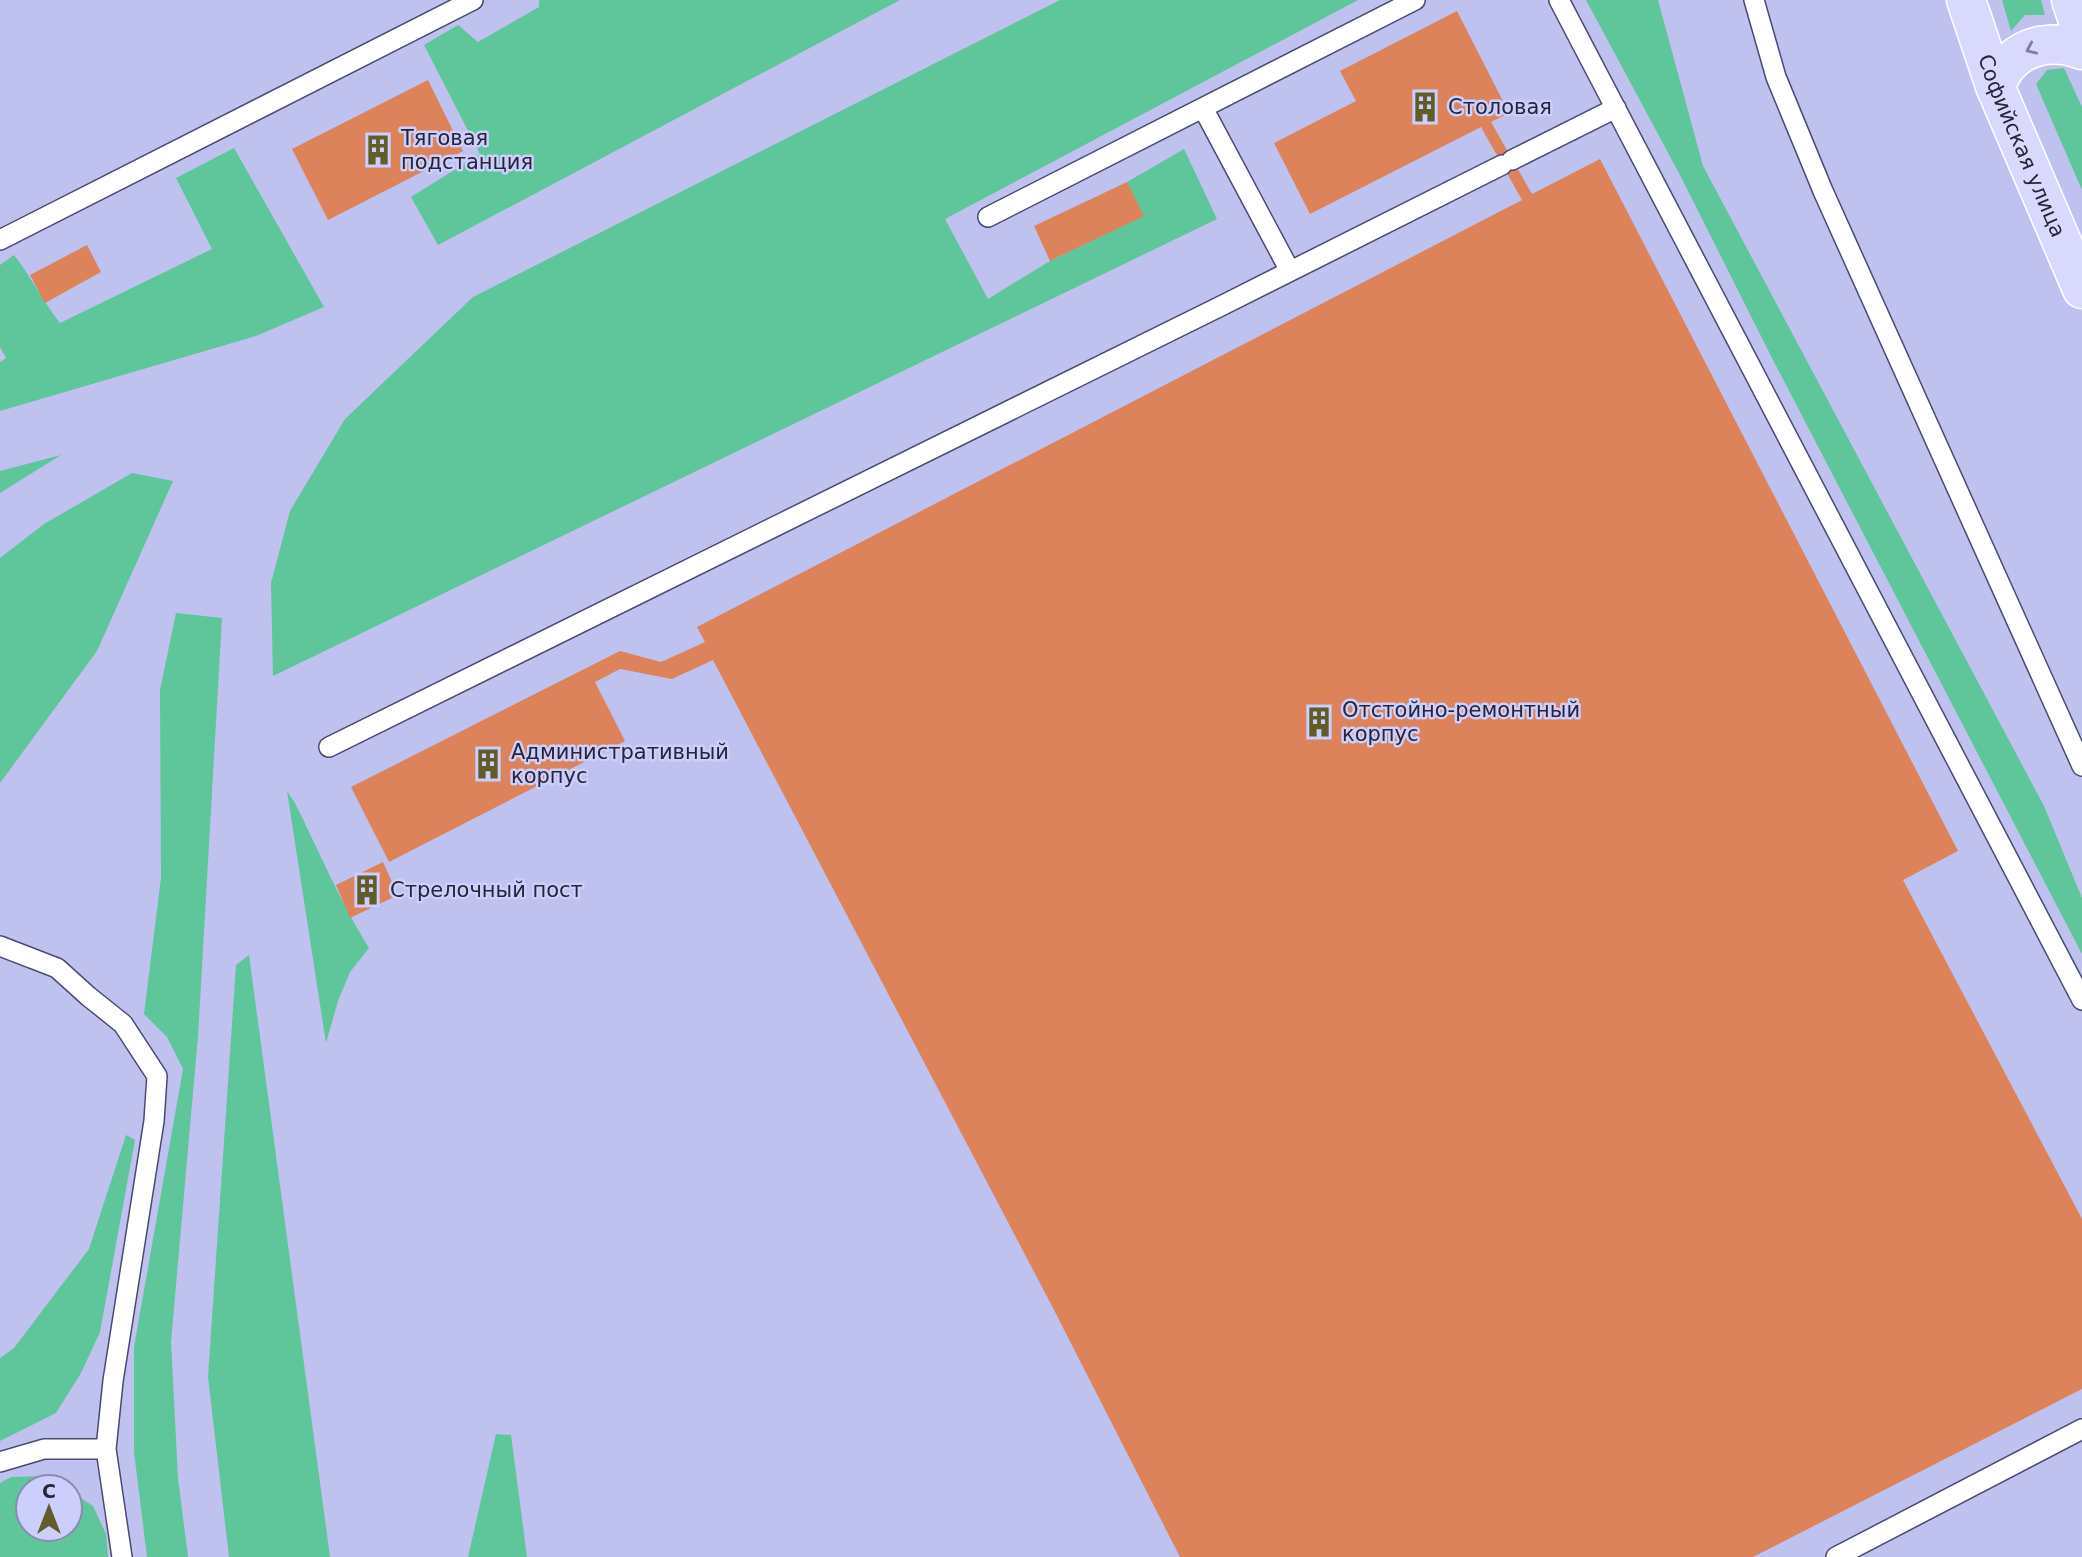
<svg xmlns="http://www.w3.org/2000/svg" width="2082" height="1557" font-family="'DejaVu Sans',sans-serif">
<rect width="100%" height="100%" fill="#bfc1ef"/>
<path fill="#5ec69a" d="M539 0H900L438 245 411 197 480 154 424 45 458 25 478 42 539 7Z
M1060 0H1358L945 219 988 299 1050 261 1143 216 1127 182 1184 149 1217 219 273 676 271 583 290 511 345 419 473 297Z
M1586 0H1658L1703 166 2044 806 2082 898V954L1773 360 1680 175Z
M2002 0H2041L2045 15H2025L2011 31Z
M2064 68 2082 107V190L2036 84 2047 70Z
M234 148 324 307 256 336 0 411V362L6 358 0 347V265L14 255C31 277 43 301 60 323L212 249 176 178Z
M61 455 0 493V471Z
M132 473 173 481 97 651 0 783V558L44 524Z
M176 613 222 618 198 1036 171 1342 178 1478 188 1557H147L134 1452V1347L183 1069 167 1037 144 1014 161 878 160 690Z
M287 791 295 803C319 851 340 902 369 948L350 972 338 1001 326 1043Z
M249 955 330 1557H229L208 1377 236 965Z
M126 1135 135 1140 100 1332 81 1373 56 1413 0 1441V1358L14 1348 89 1249Z
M496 1434 511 1435 527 1557H468Z
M47 1476 64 1487H28V1529H70V1491L93 1506 106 1534 108 1557H0V1483L11 1477Z"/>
<path fill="#dd835c" d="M1457 11 1509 113 1491 122 1532 194 1600 159 1958 851 1903 880 2082 1219V1389L1753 1557H1180L1053 1308 713 660 672 679 620 669 595 682 625 741 389 862 351 787 620 651 661 662 705 642 697 627 1522 200 1481 127 1310 214 1274 143 1356 101 1340 71Z
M428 80 463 151 328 220 292 149Z
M1127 182 1144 216 1050 261 1034 226Z
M87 245 101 272 45 303 30 275Z
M383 862 398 895 350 918 336 885Z"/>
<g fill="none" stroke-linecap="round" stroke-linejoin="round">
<g stroke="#4a4a71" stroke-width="22">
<path id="service" d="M1559 0 2082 1000
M1754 0 1776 77 1823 191 2082 766
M1203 108 1290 271
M1512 160 1616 108
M988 217 1415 0
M0 240 473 0
M329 747 1221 306 1502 165
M0 946 57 968 88 996 123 1024 157 1076 154 1121 113 1381 106 1449 122 1557
M0 1462 44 1449H106
M1836 1557 2082 1429"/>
</g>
<g stroke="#fff" stroke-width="41">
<g id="primary">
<path id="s1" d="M1966 0 1995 86 2082 289"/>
<path d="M2071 0 2082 33"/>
<path d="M1995 86C1999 80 2002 72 2006 67 2025 43 2055 40 2082 50"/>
</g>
</g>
<use href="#service" stroke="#fff" stroke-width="19"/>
<use href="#primary" stroke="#d9d9fe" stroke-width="38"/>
</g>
<defs><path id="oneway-chevron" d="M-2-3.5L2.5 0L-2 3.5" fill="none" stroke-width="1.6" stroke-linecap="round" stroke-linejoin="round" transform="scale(1.75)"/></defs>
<use stroke="#80809b" href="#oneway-chevron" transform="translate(2031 49) rotate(156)"/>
<defs>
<g id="building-bare" transform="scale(2.415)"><path d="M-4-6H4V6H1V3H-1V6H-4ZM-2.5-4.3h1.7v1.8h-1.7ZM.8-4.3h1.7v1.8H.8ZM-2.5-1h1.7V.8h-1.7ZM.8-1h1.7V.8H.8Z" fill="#615c28" stroke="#cccefc" stroke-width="2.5" paint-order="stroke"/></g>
</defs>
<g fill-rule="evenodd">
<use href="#building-bare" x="1425" y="107"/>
<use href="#building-bare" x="378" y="150"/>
<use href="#building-bare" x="1319" y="722"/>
<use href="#building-bare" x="488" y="764"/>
<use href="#building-bare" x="367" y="890"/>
</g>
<g text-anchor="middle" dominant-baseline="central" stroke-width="5" stroke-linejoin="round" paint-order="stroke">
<g font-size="21" fill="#262638" stroke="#cccefc" text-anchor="start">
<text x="1448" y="107">Столовая</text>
<text x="401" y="138">Тяговая<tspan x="401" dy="24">подстанция</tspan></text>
<text x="1342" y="710">Отстойно-ремонтный<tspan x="1342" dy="24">корпус</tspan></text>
<text x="511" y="752">Административный<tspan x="511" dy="24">корпус</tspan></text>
<text x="390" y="890">Стрелочный пост</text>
</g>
<g font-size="21" fill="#262638" stroke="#cccefc">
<text stroke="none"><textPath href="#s1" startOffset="156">Софийская улица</textPath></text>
</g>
</g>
<g transform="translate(49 1508)"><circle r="33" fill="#cccefc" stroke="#8a8bae" stroke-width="2"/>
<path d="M0-5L12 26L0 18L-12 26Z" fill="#615c28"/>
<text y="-10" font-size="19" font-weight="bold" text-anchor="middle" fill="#262638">С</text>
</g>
</svg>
